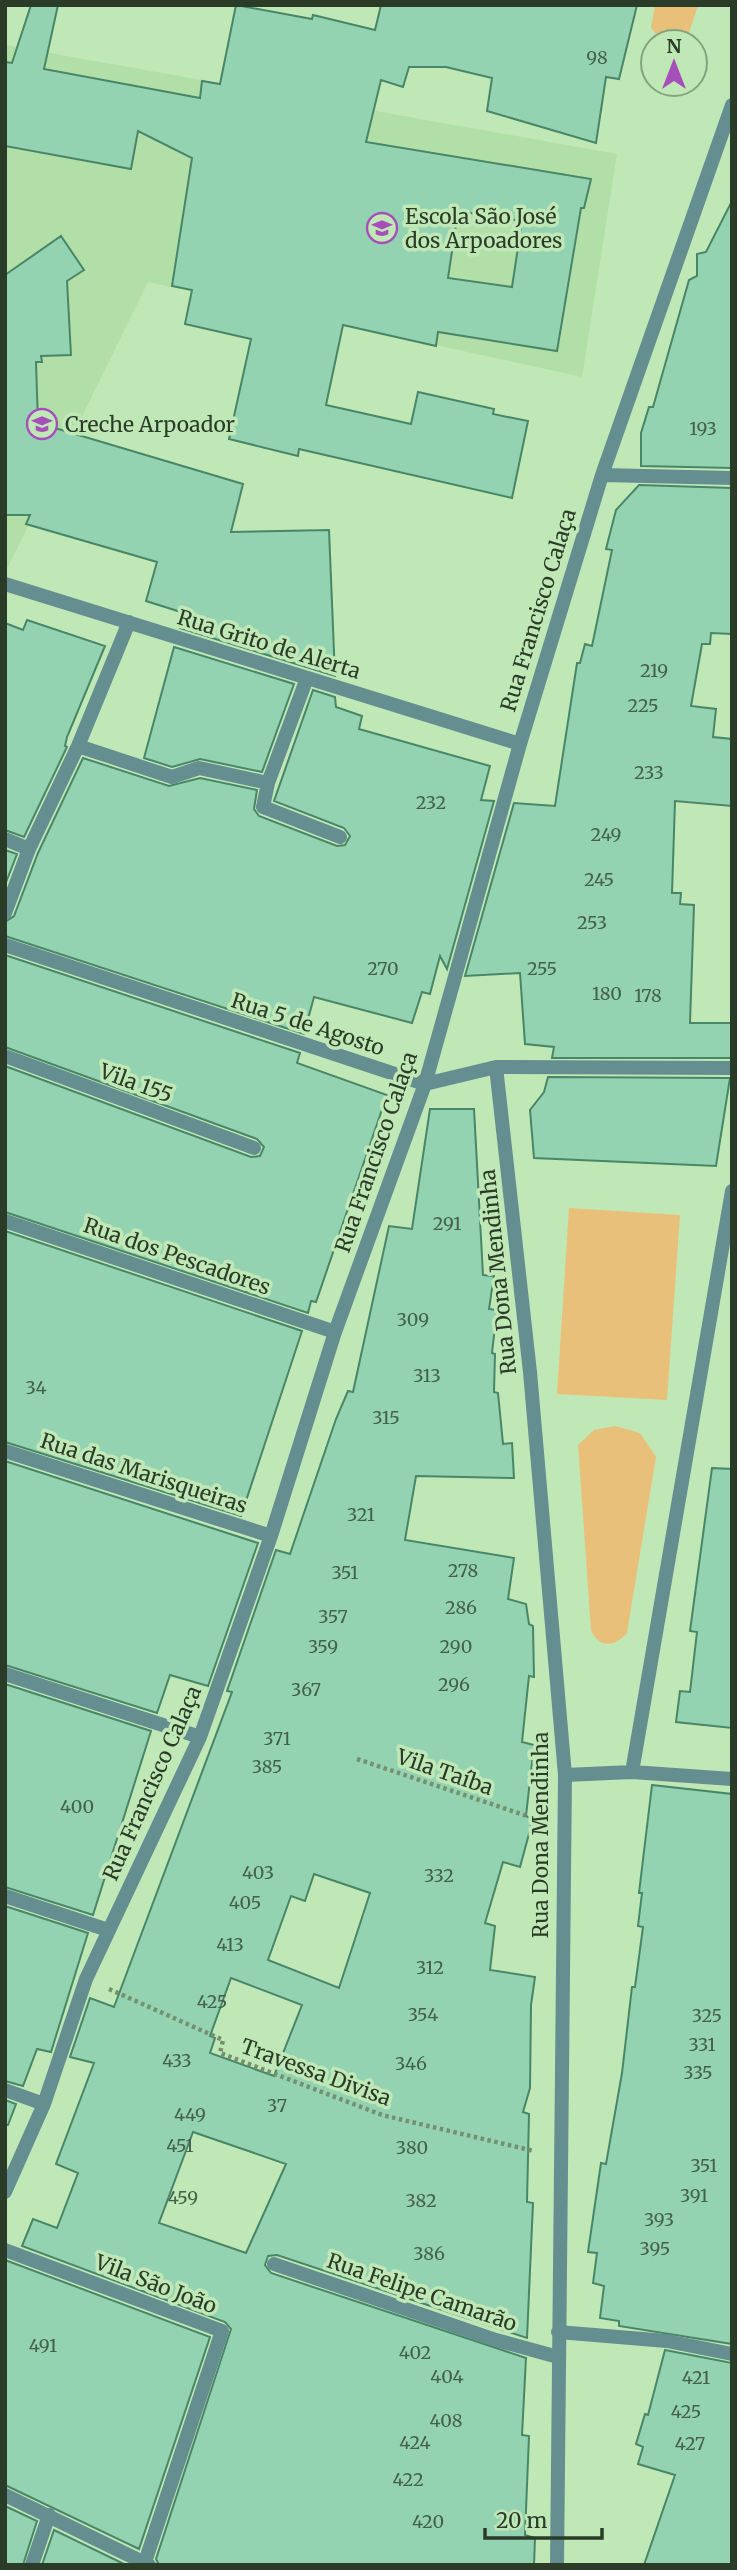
<svg xmlns="http://www.w3.org/2000/svg" width="737" height="2570" font-family="Merriweather,serif">
<rect width="100%" height="100%" fill="#bfe8b6"/>
<path fill="#b1dfa7" d="M5 45 617 154 582 377 148 282 8 567 5 566Z"/>
<path fill="#e9c07a" d="M655 5H698L686 42H663L651 28Z
M569 1208 680 1215 667 1400 557 1394Z
M615 1426 640 1433 656 1457 627 1633C615 1647 599 1649 591 1630L578 1445 594 1430Z"/>
<path fill="#94d3b1" stroke="#498667" stroke-width="2" fill-rule="evenodd" d="M31 5H58L44 69 200 98 202 81 220 84 236 5 312 19 313 15 375 30 381 5H637L619 79 606 77 596 143 487 111 492 78 446 67H409L403 87 381 80 366 142 591 179 584 208H581L557 351 438 332 436 346 343 325 326 405 411 424 418 392 494 409 493 414 528 421 512 498 299 449 298 456 229 439 251 339 185 324 192 290 172 286 192 158 138 131 131 169 5 146V62L12 63ZM458 211 522 221 512 287 448 278Z
M732 201V468L641 466V433L649 407H653L689 280 697 276V254L706 252Z
M61 236 84 270 67 281 71 355 41 356 42 362H36L38 423 243 484 231 532 329 530 335 676 180 628 184 613 146 601 157 562 26 524 30 515H5V275Z
M639 485 732 488V634L711 633 710 644H702L691 706 716 709 713 737 732 739V806L675 801 672 893H681L680 904 694 905 690 1023H732V1058H552L554 1047 525 1044 520 973 465 976 514 803 555 806 577 663H580L585 644 592 646 612 550 606 549 616 510Z
M27 620 105 646 67 737 65 746 67 747 24 837 5 830V623L23 630Z
M174 647 294 684 262 772 200 759 172 767 144 758Z
M313 690 335 697 336 707 362 716 359 729 490 766 481 800 494 801 447 969 440 956 430 994 422 992 412 1023 314 997 304 1034 5 936V922L14 916 38 853 83 758 169 786 200 778 257 790 254 809 259 816 337 846 345 845 350 836 344 828 274 801Z
M5 850 17 854 5 885Z
M5 955 300 1053 297 1063 387 1095 316 1302 311 1301 308 1313 5 1212V1066L251 1157 260 1156 264 1147 257 1139 5 1047Z
M548 1077 730 1078 716 1166 534 1158 530 1110 544 1092Z
M430 1109H474L483 1275 494 1276 489 1309 497 1310 492 1353 495 1354 494 1392 498 1393 503 1444 512 1443 514 1478 416 1476 405 1540 514 1558 508 1599 526 1604 529 1624 533 1626 534 1677 529 1676 522 1742 534 1745 526 1816 533 1819 520 1867 503 1862 485 1923 495 1926 490 1970 535 1977 531 2005 530 2088 523 2112 529 2114 527 2202 533 2203 527 2338 277 2255 268 2256 265 2265 271 2273 526 2358 522 2435 529 2436 525 2535 535 2538 534 2565H159L156 2559 231 2329 225 2322 22 2246 33 2219 57 2228 78 2173 56 2164 94 2063 70 2057 90 1998 114 2007 232 1692 227 1691 276 1550 290 1554 336 1419 348 1391 353 1392 389 1226 412 1229ZM314 1874 370 1893 339 1988 268 1960 291 1896 305 1901ZM231 1978 302 2005 274 2076 210 2053 215 2038 210 2036ZM193 2132 286 2164 246 2253 159 2223Z
M5 1231 302 1331 241 1516 5 1442Z
M5 1461 258 1543 208 1686 170 1675 157 1713 5 1665Z
M712 1468 732 1469V1728L676 1722 680 1691 690 1692 697 1632 690 1631Z
M5 1684 151 1731 93 1915 5 1887Z
M652 1785 732 1794V2344L619 2326V2321L600 2318 604 2286 593 2283 597 2253 588 2252 601 2163 606 2164 622 2073 632 1987H635L643 1927 638 1926 642 1893H639Z
M5 1906 88 1933 51 2052 37 2049 23 2086 5 2081Z
M5 2100 16 2104 8 2125H5Z
M5 2260 210 2337 139 2549 5 2485Z
M665 2350 732 2363V2565H644L675 2475 638 2464 643 2447 636 2444 645 2414 648 2415Z
M5 2506 37 2521 23 2565H5Z
M54 2530 126 2565H42Z"/>
<g fill="none" stroke-linecap="round" stroke-linejoin="round">
<path stroke="#74906e" stroke-width="4.5" stroke-dasharray="3.5 3.5" stroke-linecap="butt" d="M357 1759 539 1820
M109 1989 223 2040 220 2053 382 2115 534 2151"/>
<path stroke="#658e91" stroke-width="14" d="M5 1056 254 1148
M5 2250 222 2331 145 2562
M274 2264 496 2340 558 2357
M32 2565 49 2515"/>
<path stroke="#658e91" stroke-width="14" d="M602 475 732 478
M5 584 520 744
M307 678 268 783 263 807 340 837
M78 746 172 777 199 768 268 783
M5 839 29 849
M5 913 29 849 78 746 129 622
M5 945 425 1084 496 1067 732 1068
M496 1067 530 1372 565 1775 557 2565
M5 1221 335 1332
M5 1451 271 1536
M5 1674 200 1737
M632 1772 732 1191
M565 1775 632 1772 732 1779
M5 1896 108 1930
M5 2090 44 2104
M5 2192 44 2104 86 1979 200 1737 271 1536 335 1332 425 1084 520 744 602 475 732 105
M558 2332 667 2341 732 2354
M5 2495 149 2565"/>
</g>
<defs>
<g id="school-ring" transform="scale(1.575)"><circle r="9.5" fill="#bfe8b6" stroke="#a64eba" stroke-width="1.5"/><path d="M0-5L7-2L0 1L-7-2ZM-4 1L0 2.5L4 1V4Q0 6-4 4Z" fill="#a64eba"/></g>
</defs>
<g fill-rule="evenodd">
<use href="#school-ring" x="382" y="228"/>
<use href="#school-ring" x="42" y="424"/>
</g>
<g text-anchor="middle" dominant-baseline="central" stroke-width="7" stroke-linejoin="round" paint-order="stroke">
<g font-size="18" fill="#44614a">
<text x="597" y="57">98</text>
<text x="703" y="428">193</text>
<text x="654" y="670">219</text>
<text x="643" y="705">225</text>
<text x="649" y="772">233</text>
<text x="431" y="802">232</text>
<text x="606" y="834">249</text>
<text x="599" y="879">245</text>
<text x="592" y="922">253</text>
<text x="383" y="968">270</text>
<text x="542" y="968">255</text>
<text x="607" y="993">180</text>
<text x="648" y="995">178</text>
<text x="447" y="1223">291</text>
<text x="413" y="1319">309</text>
<text x="427" y="1375">313</text>
<text x="36" y="1387">34</text>
<text x="386" y="1417">315</text>
<text x="361" y="1514">321</text>
<text x="463" y="1570">278</text>
<text x="345" y="1572">351</text>
<text x="461" y="1607">286</text>
<text x="333" y="1616">357</text>
<text x="323" y="1646">359</text>
<text x="456" y="1646">290</text>
<text x="454" y="1684">296</text>
<text x="306" y="1689">367</text>
<text x="277" y="1738">371</text>
<text x="267" y="1766">385</text>
<text x="77" y="1806">400</text>
<text x="258" y="1872">403</text>
<text x="439" y="1875">332</text>
<text x="245" y="1902">405</text>
<text x="230" y="1944">413</text>
<text x="430" y="1967">312</text>
<text x="212" y="2001">425</text>
<text x="423" y="2014">354</text>
<text x="707" y="2015">325</text>
<text x="702" y="2044">331</text>
<text x="177" y="2060">433</text>
<text x="411" y="2063">346</text>
<text x="698" y="2072">335</text>
<text x="277" y="2105">37</text>
<text x="190" y="2114">449</text>
<text x="180" y="2145">451</text>
<text x="412" y="2147">380</text>
<text x="704" y="2165">351</text>
<text x="694" y="2195">391</text>
<text x="183" y="2197">459</text>
<text x="421" y="2200">382</text>
<text x="659" y="2219">393</text>
<text x="655" y="2248">395</text>
<text x="429" y="2253">386</text>
<text x="43" y="2345">491</text>
<text x="415" y="2352">402</text>
<text x="447" y="2376">404</text>
<text x="696" y="2377">421</text>
<text x="686" y="2411">425</text>
<text x="446" y="2420">408</text>
<text x="415" y="2442">424</text>
<text x="690" y="2443">427</text>
<text x="408" y="2479">422</text>
<text x="428" y="2521">420</text>
</g>
<g font-size="21" fill="#2a3b27" stroke="#bfe8b6" text-anchor="start">
<text x="405" y="216">Escola São José<tspan x="405" dy="24">dos Arpoadores</tspan></text>
<text x="65" y="424">Creche Arpoador</text>
</g>
<g font-size="21" fill="#2a3b27" stroke="#bfe8b6">
<text transform="translate(538 610) rotate(-73)">Rua Francisco Calaça</text>
<text transform="translate(269 644) rotate(17)">Rua Grito de Alerta</text>
<text transform="translate(308 1024) rotate(18)">Rua 5 de Agosto</text>
<text transform="translate(136 1083) rotate(20)">Vila 155</text>
<text transform="translate(376 1152) rotate(-71)">Rua Francisco Calaça</text>
<text transform="translate(177 1256) rotate(19)">Rua dos Pescadores</text>
<text transform="translate(498 1272) rotate(-96)">Rua Dona Mendinha</text>
<text transform="translate(144 1473) rotate(18)">Rua das Marisqueiras</text>
<text transform="translate(445 1772) rotate(19)">Vila Taíba</text>
<text transform="translate(152 1783) rotate(-66)">Rua Francisco Calaça</text>
<text transform="translate(540 1835) rotate(-90)">Rua Dona Mendinha</text>
<text transform="translate(316 2072) rotate(20)">Travessa Divisa</text>
<text transform="translate(156 2284) rotate(21)">Vila São João</text>
<text transform="translate(422 2292) rotate(19)">Rua Felipe Camarão</text>
</g>
</g>
<rect width="737" height="2570" fill="none" stroke="#2a3b27" stroke-width="14"/>
<g transform="translate(674 63)"><circle r="33" fill="#bfe8b6" stroke="#83a37d" stroke-width="2"/>
<path d="M0-5L12 26L0 18L-12 26Z" fill="#a64eba"/>
<text y="-10" font-size="19" font-weight="bold" text-anchor="middle" fill="#2a3b27">N</text>
</g>
<path d="M485 2528v10h117v-10" fill="none" stroke="#2a3b27" stroke-width="3.5"/>
<text x="496" y="2528" font-size="21" fill="#2a3b27" stroke="#bfe8b6" stroke-width="5" paint-order="stroke">20 m</text>
</svg>
